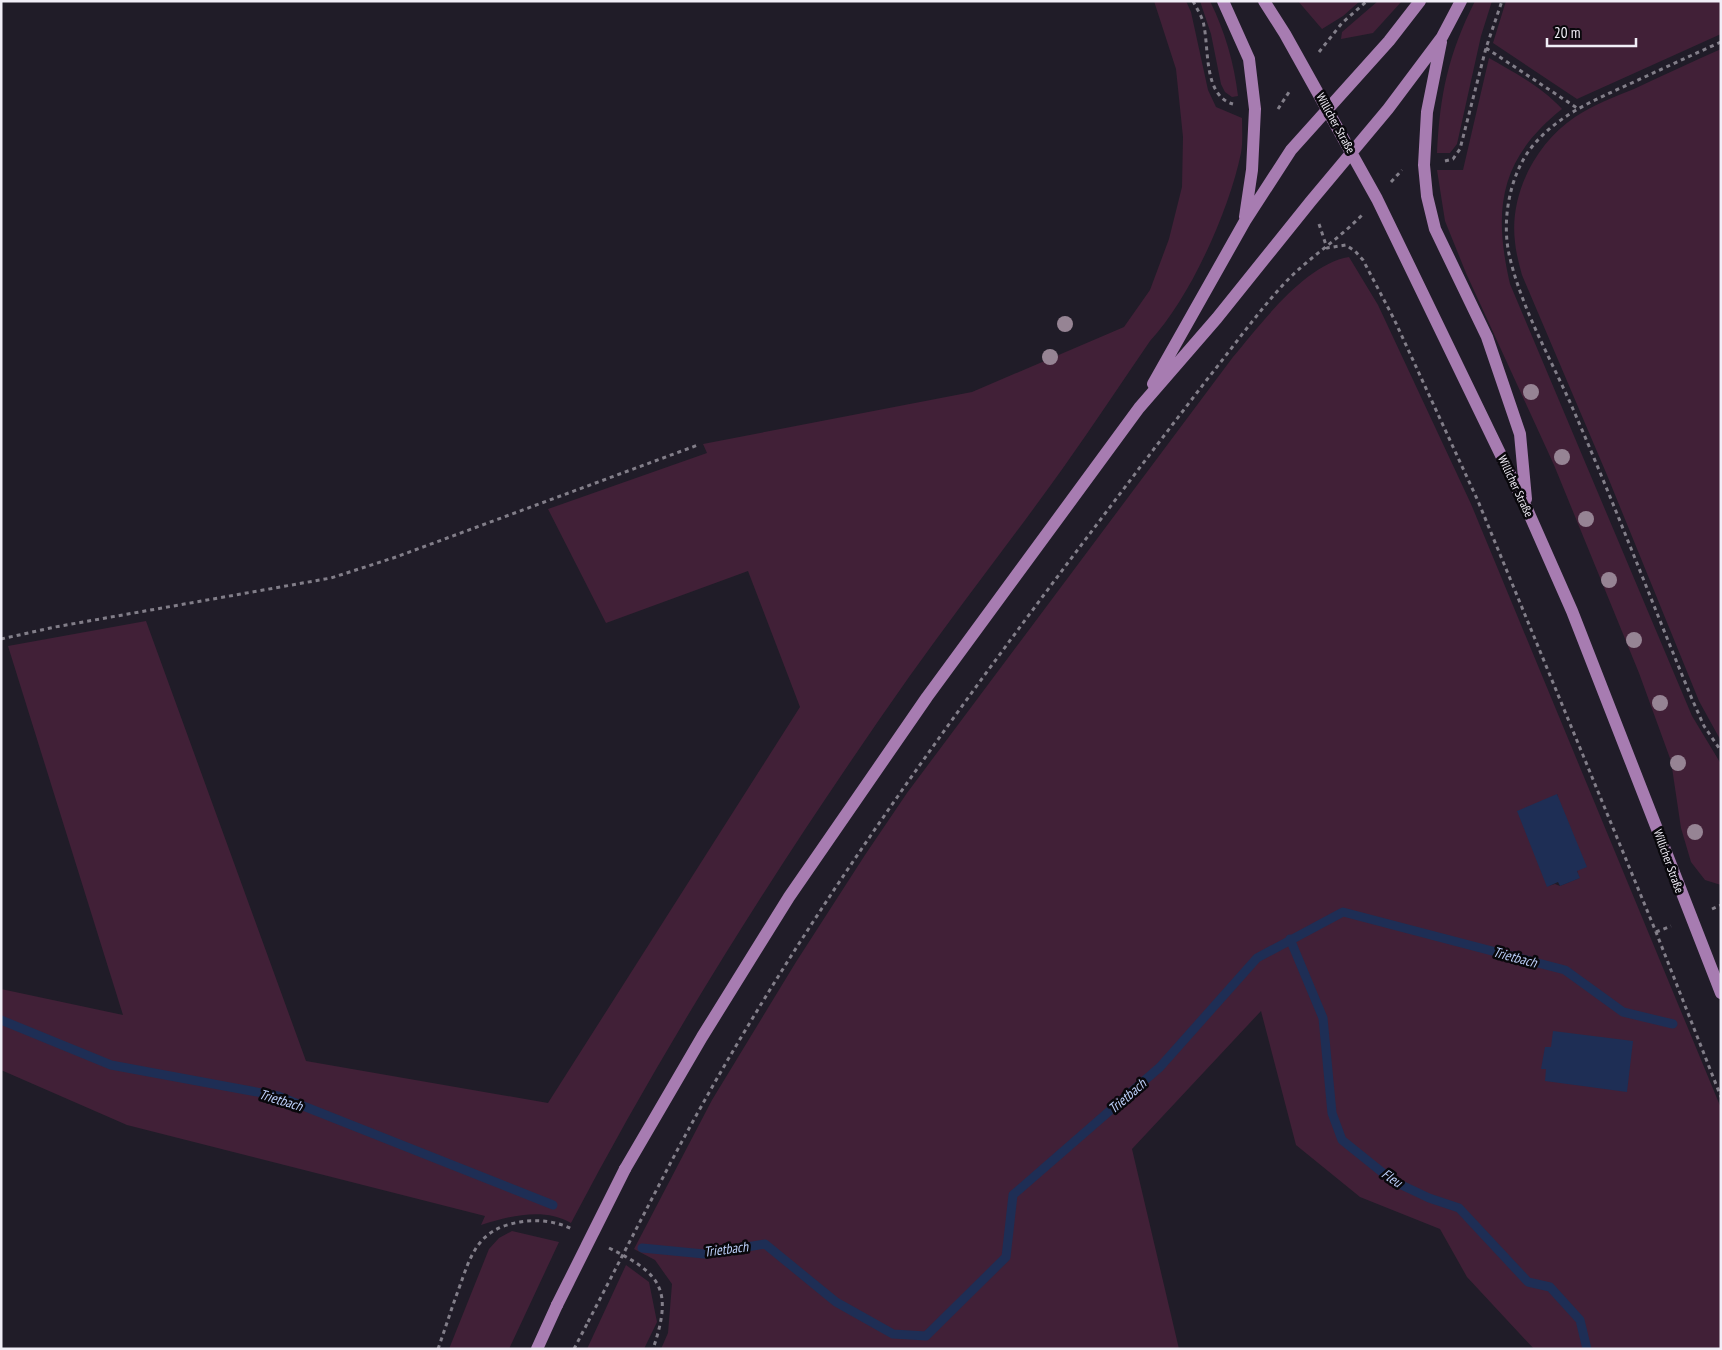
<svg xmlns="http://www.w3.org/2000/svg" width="1722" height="1350" font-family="'PT Sans Narrow',sans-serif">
<rect width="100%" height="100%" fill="#201c28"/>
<path fill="#412037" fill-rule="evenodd" d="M1154 1H1186L1191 12 1208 90 1216 107 1242 118C1242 129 1243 142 1241 153 1229 211 1190 298 1150 341 1121 383 1093 426 1063 468 1013 538 959 607 909 677 786 852 670 1034 571 1223 544 1207 509 1216 481 1225L485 1216 127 1125 1 1070V989L123 1015 8 646 146 621 306 1061 548 1103 800 707 748 571 606 623 548 509 707 453 703 444 972 392 1124 327 1150 290 1169 239 1182 187 1183 137 1176 69Z
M1200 1H1210C1225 32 1234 62 1238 96L1232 97 1225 92 1221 84 1211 34Z
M1298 1H1360L1343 16 1322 29Z
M1378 1H1402L1373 33 1341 39 1342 32Z
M1475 1H1492L1481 36 1457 144 1450 153H1437C1440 94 1448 55 1475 1Z
M1506 1H1721V34L1577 99 1493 43Z
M1721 49V741L1699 701 1607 475 1522 275C1519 264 1516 253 1515 242 1509 194 1536 143 1575 117 1593 105 1614 97 1634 89 1663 75 1692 62 1721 49Z
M1489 58C1515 73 1542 87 1562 109 1499 159 1493 210 1510 284L1692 716 1721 764V885L1705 880 1691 862 1681 828 1671 761 1639 673 1554 465 1466 273 1445 221 1437 170H1463Z
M1349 257 1378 305 1471 504 1721 1108V1349H1534L1467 1277 1440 1229 1360 1197 1296 1145 1261 1011 1132 1149 1179 1349H661L668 1333 672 1284 655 1260 634 1249 712 1100 796 962 865 855 907 793 1233 357C1260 325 1305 264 1349 257ZM1557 794 1579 878 1560 886 1555 884 1548 886Z
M512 1231 559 1242 509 1349H449L489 1249 499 1238Z
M626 1265 649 1282 657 1322 644 1349H587Z"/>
<path fill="#1e2e55" d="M1557 794 1587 867 1577 871 1580 878 1560 886 1558 882 1547 887 1517 811Z
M1553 1031 1633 1041 1627 1092 1545 1081 1546 1069H1541L1545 1047H1551Z"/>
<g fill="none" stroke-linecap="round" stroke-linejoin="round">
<path stroke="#1e2e55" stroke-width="9" d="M1290 939 1323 1018 1332 1113 1342 1140 1393 1181 1429 1198 1459 1208 1528 1282 1550 1287 1580 1320 1587 1349
M1 1020 111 1065 278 1096 553 1205
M642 1248 704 1254 765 1244 836 1302 893 1334 926 1336 1006 1257 1013 1195 1160 1067 1257 958 1343 912 1565 970 1623 1012 1673 1024"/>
<path stroke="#827e89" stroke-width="3" stroke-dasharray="4 4" stroke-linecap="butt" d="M1193 1C1197 9 1203 18 1204 26 1209 51 1204 96 1233 104
M1721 42C1692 55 1664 68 1636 81 1595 100 1555 115 1528 152 1509 180 1502 221 1509 254 1521 308 1551 359 1573 409 1615 505 1652 603 1692 699L1704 726 1721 751
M1486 48 1577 108
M1319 52 1342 23 1367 1
M1278 109 1291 89
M1445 161 1453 159 1460 149 1486 48 1502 1
M1391 182 1402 170
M1319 224 1327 248 1346 245 1355 251 1363 260 1394 319 1478 501 1656 932 1721 1097
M1 639 55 627 331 578 396 557 698 445
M1712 909 1721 905
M1656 932 1671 926
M658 1187C772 965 920 760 1070 560 1116 499 1162 438 1209 377 1233 347 1255 316 1281 287 1305 260 1337 241 1362 215
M609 1248C662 1274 673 1290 653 1349
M438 1349C445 1329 451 1310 458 1291 471 1255 477 1229 520 1222 537 1219 556 1221 572 1229
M574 1349 588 1322"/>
<path stroke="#a77cb1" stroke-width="12" d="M1223 1 1249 59 1255 109 1252 170 1245 217
M1264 1 1285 34 1377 199 1527 509 1572 611 1721 993
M1441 42 1427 112 1424 165 1427 196 1435 229 1487 337 1520 434 1526 499
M1153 384 1245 221 1291 150 1389 41 1420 1
M625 1169 702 1037 789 897 927 697 1139 408 1217 318 1311 201 1388 109 1442 37 1461 1
M537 1349 557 1305"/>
<path stroke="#827e89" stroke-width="3" stroke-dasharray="4 4" stroke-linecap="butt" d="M588 1322 658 1187"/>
<path stroke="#a77cb1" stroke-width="12" d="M557 1305 625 1169"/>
</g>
<g fill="#968494">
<circle cx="1065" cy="324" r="8"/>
<circle cx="1050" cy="357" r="8"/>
<circle cx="1531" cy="392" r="8"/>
<circle cx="1562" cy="457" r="8"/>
<circle cx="1586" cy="519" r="8"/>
<circle cx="1609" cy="580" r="8"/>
<circle cx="1634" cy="640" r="8"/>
<circle cx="1660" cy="703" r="8"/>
<circle cx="1678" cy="763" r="8"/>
<circle cx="1695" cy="832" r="8"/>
</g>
<g text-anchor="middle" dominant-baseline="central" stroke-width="5" stroke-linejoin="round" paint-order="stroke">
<g font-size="12" fill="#f1eef7" stroke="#09080c">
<text transform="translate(1336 123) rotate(61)">Willicher Straße</text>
<text transform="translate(1516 486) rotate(65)">Willicher Straße</text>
<text transform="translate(1669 861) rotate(70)">Willicher Straße</text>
</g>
<g font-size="14" font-style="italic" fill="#bccff9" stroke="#09080c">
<text transform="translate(1515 957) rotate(15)">Trietbach</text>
<text transform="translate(1127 1096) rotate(-41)">Trietbach</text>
<text transform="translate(281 1100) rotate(17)">Trietbach</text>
<text transform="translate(1392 1178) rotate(34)">Fleu</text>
<text transform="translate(726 1249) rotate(-7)">Trietbach</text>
</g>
</g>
<rect width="1722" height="1350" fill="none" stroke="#f1eef7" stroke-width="5"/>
<path d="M1547 38v8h89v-8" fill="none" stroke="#f1eef7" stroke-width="2.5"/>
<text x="1554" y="38" font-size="15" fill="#f1eef7" stroke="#09080c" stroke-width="4" paint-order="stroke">20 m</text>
</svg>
